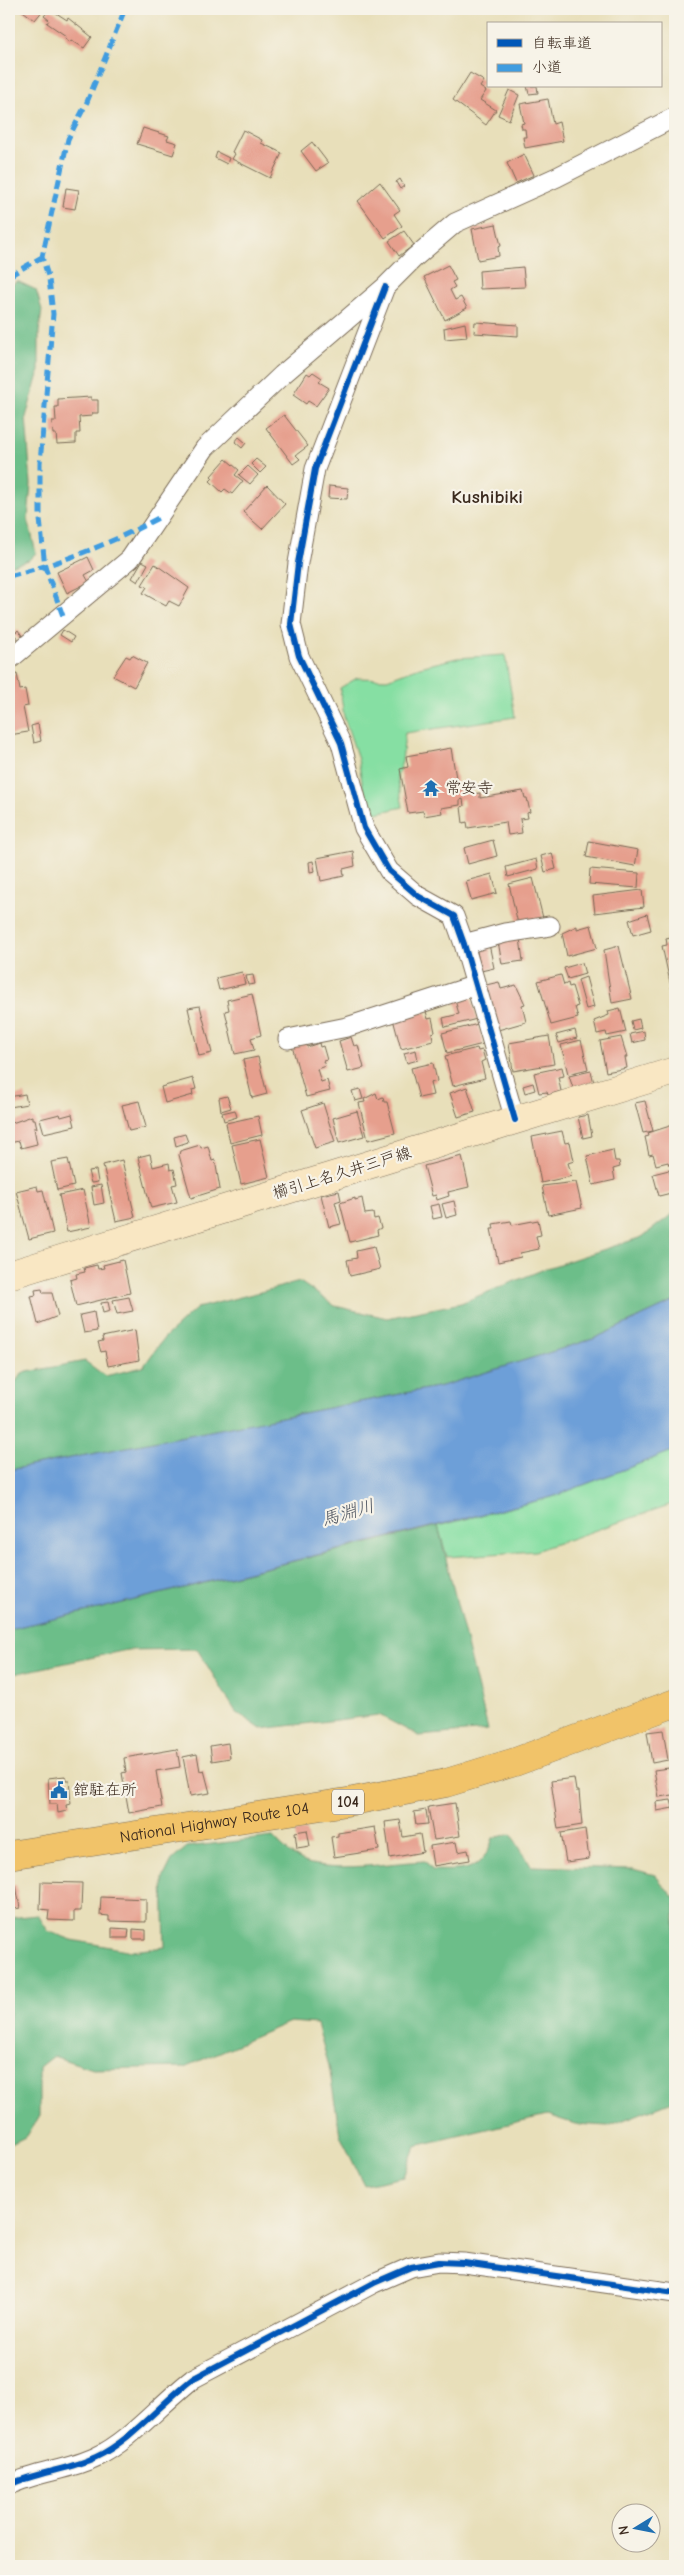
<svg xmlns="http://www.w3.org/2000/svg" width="684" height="2575" font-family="'Comic Neue','Klee One',sans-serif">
<rect width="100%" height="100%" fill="#f7f3e8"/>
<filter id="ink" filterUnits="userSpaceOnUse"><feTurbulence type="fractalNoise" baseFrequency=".02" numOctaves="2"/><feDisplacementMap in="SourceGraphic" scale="10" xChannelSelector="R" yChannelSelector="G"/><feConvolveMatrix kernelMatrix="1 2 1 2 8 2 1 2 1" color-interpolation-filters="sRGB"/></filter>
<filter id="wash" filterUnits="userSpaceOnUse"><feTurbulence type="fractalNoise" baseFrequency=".0096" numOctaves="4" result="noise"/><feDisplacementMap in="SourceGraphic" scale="20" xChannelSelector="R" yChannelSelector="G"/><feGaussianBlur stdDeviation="1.12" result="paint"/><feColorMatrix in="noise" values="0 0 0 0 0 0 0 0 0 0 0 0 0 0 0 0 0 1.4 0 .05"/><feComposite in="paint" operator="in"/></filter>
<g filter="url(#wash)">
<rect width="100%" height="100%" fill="#e8dfba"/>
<path fill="#86dfa3" stroke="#608460" d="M505 655 515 717 405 733 402 762 397 776 403 807 372 814 366 804 358 759 344 717 340 688 357 678 387 679 420 667 457 658Z
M675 1450V1503L535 1551 447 1557 438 1526 552 1497Z"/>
<path fill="#6cbe89" stroke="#547454" d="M17 281 36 290 42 310 39 332V371L26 417 31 484 28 519 36 553 29 560 9 566V287Z
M675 1212V1301L593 1339 442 1386 9 1470V1391L22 1373 85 1361 105 1376 143 1367 164 1338 197 1308 300 1282 335 1306 387 1318 461 1303 547 1268 642 1237Z
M438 1526 488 1730 419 1736 379 1715 261 1729 236 1712 197 1649 127 1650 9 1675V1629L102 1608Z
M511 1834 531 1866 633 1869 655 1875 675 1899V2100L608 2126 575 2124 547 2115 415 2146 404 2177 364 2185 340 2135 329 2066 317 2024 290 2022 185 2067 93 2069 53 2056 39 2067V2116L27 2136 9 2145V1918L38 1915 48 1931 72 1940 132 1951 165 1947 163 1878 172 1860 187 1847 273 1837C283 1848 297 1861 311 1864 348 1871 388 1863 425 1861L432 1870C465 1871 482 1872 493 1838Z"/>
<path fill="#6d9fd8" stroke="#54647b" d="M675 1301V1450L552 1497 102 1608 9 1629V1470L442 1386 593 1339Z"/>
<g id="blocks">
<path fill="#e69f8d" d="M20 9H44L35 20Z
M50 9 67 20 68 18 92 37 84 48 71 40 70 42 65 38 66 36 47 23 49 20 44 16Z
M470 73 484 81 480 87 486 91 480 100 496 110 486 125 453 100Z
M527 86H537L538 93 529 94Z
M509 90 519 95 509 120 498 115Z
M548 99 553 124 559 122 563 141 525 148 523 137H526L525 129H522L521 124 524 123 520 104Z
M143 128 169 136 167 140 177 143 173 155 137 144Z
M243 130 262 140 261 143 282 153 270 178 232 159 235 154 232 152Z
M312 142 328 163 316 171 301 151Z
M217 152 229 158 227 164 215 158Z
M524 154 534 175 516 183 507 163Z
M400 179 404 186 400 189 396 182Z
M380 182 400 210 394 214 402 226 385 238 358 201Z
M66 188 79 190 75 209 63 207Z
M496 224 501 246 498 247 499 256 478 260 472 229Z
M404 231 414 245 399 256 389 241Z
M448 265 456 280 452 282 455 287 450 290 455 300 461 297 467 308 445 320 424 277Z
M523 267 525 287 480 289 479 271Z
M475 322 518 325V336L474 333Z
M465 323 467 337 445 339 444 328Z
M313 372 322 378 319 382 329 388 316 406 308 401 306 404 293 395 307 373 310 375Z
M91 397V400H98V413H92V416L79 417 80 433H76V443L57 444 56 434H53L52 421H56L55 407H58V399Z
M284 415 308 446 296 455 300 459 293 464 266 428Z
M239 437 246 443 242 448 235 442Z
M226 459 239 470 235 475 243 481 232 494 225 489 222 492 210 481 213 478 211 476Z
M256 459 266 467 260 473 251 464Z
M248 466 258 475 250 484 239 475Z
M267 485 285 504 262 529 243 512Z
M329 486 348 488 347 499 328 498Z
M88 557 94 570 85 575 89 582 67 593 57 572Z
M142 561 148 564 138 582 132 578Z
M155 564 189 588 179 606 169 601 166 606 143 593 147 587 142 585Z
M18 630 23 637 19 640 14 634Z
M63 630 74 637 71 642 60 635Z
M132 655 147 663 134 687 113 676 126 656 130 658Z
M17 674 20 690 25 689 28 706 23 707 28 732 9 735V676Z
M38 724 41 741 34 743 31 726Z
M451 748 458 790 469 788V794L480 793V798L523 791 525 798H527L530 812 527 813 528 818 520 819 522 833 508 835 506 822 468 828 467 822 463 823 461 807 464 806 463 799 460 800V805L441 808 442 813 424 816 423 811 408 813 400 769 408 767 406 756Z
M493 840 497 856 468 864 464 848Z
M589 841 638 850 635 866 586 857Z
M353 851 355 866 343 869 344 876 321 881 317 858Z
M552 853 556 869 545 872 541 856Z
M536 859 538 869 508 877 506 867Z
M313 861 315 871 310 872 309 862Z
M590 869 639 873 638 888 589 884Z
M492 874 497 893 471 900 466 881Z
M533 878 543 918 518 924 509 884Z
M642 890 644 907 595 913 593 896Z
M647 914 651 930 633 935 629 920Z
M591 925 597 948 567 956 562 933 577 926V929Z
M675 936V1000H674L662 946 667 945 666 938Z
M520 938 523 961 502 964 498 941Z
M489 944 494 968 481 971 476 947Z
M619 946 632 999 612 1003 604 950Z
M582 963 585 974 568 979 564 968Z
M242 972 245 984 219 990 216 978Z
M253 975 255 984 248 985 246 976Z
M561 975 564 985 568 983 569 987 572 986 578 1006 575 1007 578 1018 551 1025 538 981Z
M586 977 594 1007 586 1009 578 980Z
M499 982 501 989 516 985 525 1004 522 1005 526 1022 498 1030 486 985Z
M252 994 261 1035 251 1038 254 1050 235 1054 225 1011 229 1010 227 1000Z
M471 996 477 1019 445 1027 443 1018 459 1014 455 1000Z
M200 1006 212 1053 199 1056 188 1008Z
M620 1008 626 1032 607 1036 606 1032 597 1034 594 1021 609 1015 608 1011Z
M675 1010V1026L671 1011Z
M426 1011 428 1019 432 1018 435 1032 432 1033 433 1041 401 1049 393 1019Z
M639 1019 641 1028 633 1030 631 1021Z
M478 1024 483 1044 447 1053 442 1033Z
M575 1030 577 1038 559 1043 556 1035Z
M644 1031 645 1040 632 1043 630 1034Z
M549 1036 554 1064 513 1071 509 1043Z
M351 1037 354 1046 358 1045 364 1068 348 1072 339 1041Z
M621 1037 627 1057H625L627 1068 606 1072 600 1041Z
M581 1040 588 1069 568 1074 561 1045Z
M305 1042 307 1047 319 1043 320 1047 323 1046 327 1060 323 1061 325 1066 317 1069 321 1082 327 1080 330 1091 306 1097 292 1046Z
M477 1048 478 1051 482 1050 485 1060 481 1062 485 1078 453 1086 445 1056Z
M416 1050 418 1060 407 1063 404 1053Z
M258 1057 267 1094 252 1098 243 1060Z
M433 1063 437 1081 430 1083 433 1095 419 1098 411 1068Z
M562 1067 564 1076 558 1077 561 1091 548 1095 547 1092 539 1093 534 1073Z
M591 1071 594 1083 573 1088 569 1076Z
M193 1078 196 1089 192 1090 193 1095 165 1103 161 1087Z
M533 1083 535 1090 525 1093 523 1086Z
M467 1087 475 1112 458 1117 450 1093Z
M360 1089 363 1099 355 1101 352 1091Z
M376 1093 378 1099 383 1097 384 1102H387L395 1133 368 1140 359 1103 365 1102 364 1099Z
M25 1094 27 1104 10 1107 9 1097Z
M227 1096 231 1108 221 1111 219 1098Z
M139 1101 146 1127 129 1131 122 1105Z
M645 1101 653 1131 643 1133 635 1103Z
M323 1103 335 1142 315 1148 302 1110Z
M235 1110 237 1117 224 1121 222 1113Z
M357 1111 364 1136 339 1143 333 1118Z
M60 1114 61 1117 72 1114 75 1126 44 1133 40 1119Z
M588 1115 592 1136 583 1138 578 1117Z
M32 1116V1119H35L37 1128H34L37 1144 21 1148 19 1141 9 1143V1124Z
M258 1116 262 1135 230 1143 226 1123Z
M673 1125 675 1163 669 1165 668 1162 656 1165 653 1154 649 1155 645 1137 649 1136 648 1133Z
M562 1131 565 1143 570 1142 574 1161 568 1163 572 1176 541 1183 532 1137Z
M185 1134 188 1142 176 1146 174 1137Z
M260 1139 269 1177 241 1184 232 1145Z
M200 1145 201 1148 208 1146 212 1161 215 1160 220 1189 191 1198 179 1155 180 1151Z
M613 1150 615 1161H619L620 1167 613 1169 615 1180 593 1185 587 1156Z
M150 1154 153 1167 169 1163 170 1170 174 1169 177 1184 172 1185 177 1202 151 1208 138 1157Z
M462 1156 469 1187 448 1192 449 1196 437 1200 436 1195 432 1196 424 1166Z
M68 1159 74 1186 57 1190 51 1162Z
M122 1160 135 1217 116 1221 103 1165Z
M96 1170 98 1182 91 1183 88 1171Z
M669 1170 675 1192 659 1196 653 1174Z
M576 1182 582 1208 548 1215 542 1186Z
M101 1185 104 1203 94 1205 91 1187Z
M37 1186 38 1191 43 1190 53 1233 29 1239 16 1191Z
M83 1190 91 1227 67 1232 59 1195Z
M339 1191 341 1200 335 1202 341 1224 329 1227 321 1195Z
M355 1198V1200L362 1198 365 1214 373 1213 374 1219 378 1218 381 1228 377 1230 378 1235 350 1242 340 1203Z
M454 1201 457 1215 446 1218 442 1204Z
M439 1204 442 1217 433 1219 430 1206Z
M538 1220 541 1235 536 1236 539 1249 520 1253 521 1257 498 1262 491 1229H494L493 1224 511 1221 512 1225Z
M374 1247 380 1269 350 1276 347 1260 357 1258 356 1251Z
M123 1260 130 1293 76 1306 70 1280 77 1278 76 1274 85 1272 84 1268 97 1265 98 1269 104 1268 103 1265Z
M42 1289 43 1293H52L58 1316 38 1324 31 1296 36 1295 35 1290Z
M129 1297 133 1311 117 1314 113 1300Z
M108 1302 110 1311 103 1313 101 1303Z
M94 1312 97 1331 84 1333 80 1315Z
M135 1330 139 1360 108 1366 105 1351 101 1352 98 1342 103 1341 102 1337Z
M663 1730 668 1760 652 1763 647 1732Z
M228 1743 230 1758 212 1761 210 1746Z
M177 1749 180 1767 156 1771 162 1807 129 1813 122 1773 126 1772 124 1758Z
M197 1754 200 1771 204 1770 210 1793 190 1796 183 1757Z
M669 1768 673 1795 659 1797 654 1770Z
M65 1776 66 1780H69L71 1804 66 1805 67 1811 58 1813 57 1804H50L48 1778Z
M574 1778 576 1791H579L582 1825 558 1829 551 1781Z
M671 1800 673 1808 657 1811 656 1802Z
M455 1803 460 1836 434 1840 428 1807Z
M426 1810 428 1824 416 1825 414 1812Z
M400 1820 403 1837 420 1834 423 1852 390 1858 385 1822Z
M375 1827 379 1850 334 1857 331 1837 338 1836V1833Z
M585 1829 589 1859 566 1862 561 1833Z
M307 1830 310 1846 297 1848 295 1832Z
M456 1842 458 1852 468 1850 470 1860 433 1866 430 1846Z
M41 1882 82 1883 81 1911H74V1921L48 1920 49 1910 40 1909Z
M16 1885 20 1908 9 1910V1886Z
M101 1897 146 1899V1922L109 1921V1916L100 1915Z
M112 1928 129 1929 128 1938H112Z
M133 1929 146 1930V1939H133Z"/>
</g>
</g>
<g filter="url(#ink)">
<use href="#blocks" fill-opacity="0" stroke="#786955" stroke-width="1"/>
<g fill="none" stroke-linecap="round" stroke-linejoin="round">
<g stroke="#786955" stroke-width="21">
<path id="minor" d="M385 287 315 469 298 563 291 624 299 656 341 743 364 828 389 871 418 896 454 916 464 944 515 1120
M9 660 130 559 205 448 282 375 385 287 414 258 455 223 557 177 675 117
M464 944 505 933 550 926
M288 1039 347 1027 476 985
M9 2485C36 2472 69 2470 96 2457 131 2441 162 2402 194 2378L374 2283 411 2267 439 2262 464 2263 675 2293"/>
</g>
<g stroke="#786955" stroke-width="29">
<path id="secondary" d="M9 1275 675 1071"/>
</g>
<g stroke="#786955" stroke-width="29">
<g id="trunk">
<path id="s1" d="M9 1855 353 1801 446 1783 515 1762 675 1703"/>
</g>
</g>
<use href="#minor" stroke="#fff" stroke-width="19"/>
<use href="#secondary" stroke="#f9e7c3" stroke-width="28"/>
<use href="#trunk" stroke="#f1c369" stroke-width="28"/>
<path stroke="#3f9ce0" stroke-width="5" stroke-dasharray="10 5" stroke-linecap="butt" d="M9 276 42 257
M9 576C64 562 110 544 160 517
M63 616 45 567 40 519V463L53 314 49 279 42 257 68 139 87 102 125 9"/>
<g stroke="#f7f3e8" stroke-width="9">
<path id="cycleway" d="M385 287 315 469 298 563 291 624 299 656 341 743 364 828 389 871 418 896 454 916 464 944 515 1120
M9 2485C36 2472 69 2470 96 2457 131 2441 162 2402 194 2378L374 2283 411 2267 439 2262 464 2263 675 2293"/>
</g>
<use href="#cycleway" stroke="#0057b8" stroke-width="6"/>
</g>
</g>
<defs>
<g id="temple-bare" transform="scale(1.35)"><path d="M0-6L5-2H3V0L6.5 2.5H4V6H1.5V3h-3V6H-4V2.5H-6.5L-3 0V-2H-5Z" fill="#1f6fb2" stroke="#f7f3e8" stroke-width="2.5" paint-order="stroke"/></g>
<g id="civic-bare" transform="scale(1.35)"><path d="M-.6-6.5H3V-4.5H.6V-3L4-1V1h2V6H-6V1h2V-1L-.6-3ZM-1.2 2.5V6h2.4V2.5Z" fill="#1f6fb2" stroke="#f7f3e8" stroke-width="2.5" paint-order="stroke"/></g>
</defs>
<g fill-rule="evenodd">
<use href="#temple-bare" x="431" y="788"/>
<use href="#civic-bare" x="59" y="1790"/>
</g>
<g text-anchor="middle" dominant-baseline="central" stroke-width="4.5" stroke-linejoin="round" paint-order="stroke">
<rect fill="#f7f3e8" stroke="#73665b" stroke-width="1" x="332" y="1789.5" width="32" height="25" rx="4"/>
<g font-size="15" font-weight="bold" fill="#3b2a1e">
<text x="348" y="1802">104</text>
</g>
<g font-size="16" fill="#3b2a1e" stroke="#f7f3e8" text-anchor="start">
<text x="445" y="788">常安寺</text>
<text x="73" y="1790">舘駐在所</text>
</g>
<g font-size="16" fill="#3b2a1e" stroke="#f7f3e8">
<text transform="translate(342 1173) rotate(-17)">櫛引上名久井三戸線</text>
<text stroke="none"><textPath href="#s1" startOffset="208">National Highway Route 104</textPath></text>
</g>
<g font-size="18" font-style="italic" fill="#4c535f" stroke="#f7f3e8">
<text transform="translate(348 1513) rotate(-16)">馬淵川</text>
</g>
<g font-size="19" font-weight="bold" fill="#3b2a1e" stroke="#f7f3e8">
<text x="487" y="497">Kushibiki</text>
</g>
</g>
<rect width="684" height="2575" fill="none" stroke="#f7f3e8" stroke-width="30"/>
<rect x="487" y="22" width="175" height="65" fill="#f7f3e8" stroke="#aca397"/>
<rect x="497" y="39" width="25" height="8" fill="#0057b8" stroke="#aca397"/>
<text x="532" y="48" font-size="15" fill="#3b2a1e">自転車道</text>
<rect x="497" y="64" width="25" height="8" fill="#3f9ce0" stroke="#aca397"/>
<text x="532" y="72" font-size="15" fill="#3b2a1e">小道</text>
<g transform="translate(636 2528) rotate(260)"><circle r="24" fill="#f7f3e8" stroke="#aca397"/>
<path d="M0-4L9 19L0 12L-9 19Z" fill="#1f6fb2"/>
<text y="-8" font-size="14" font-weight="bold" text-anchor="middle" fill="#3b2a1e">N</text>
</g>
</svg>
